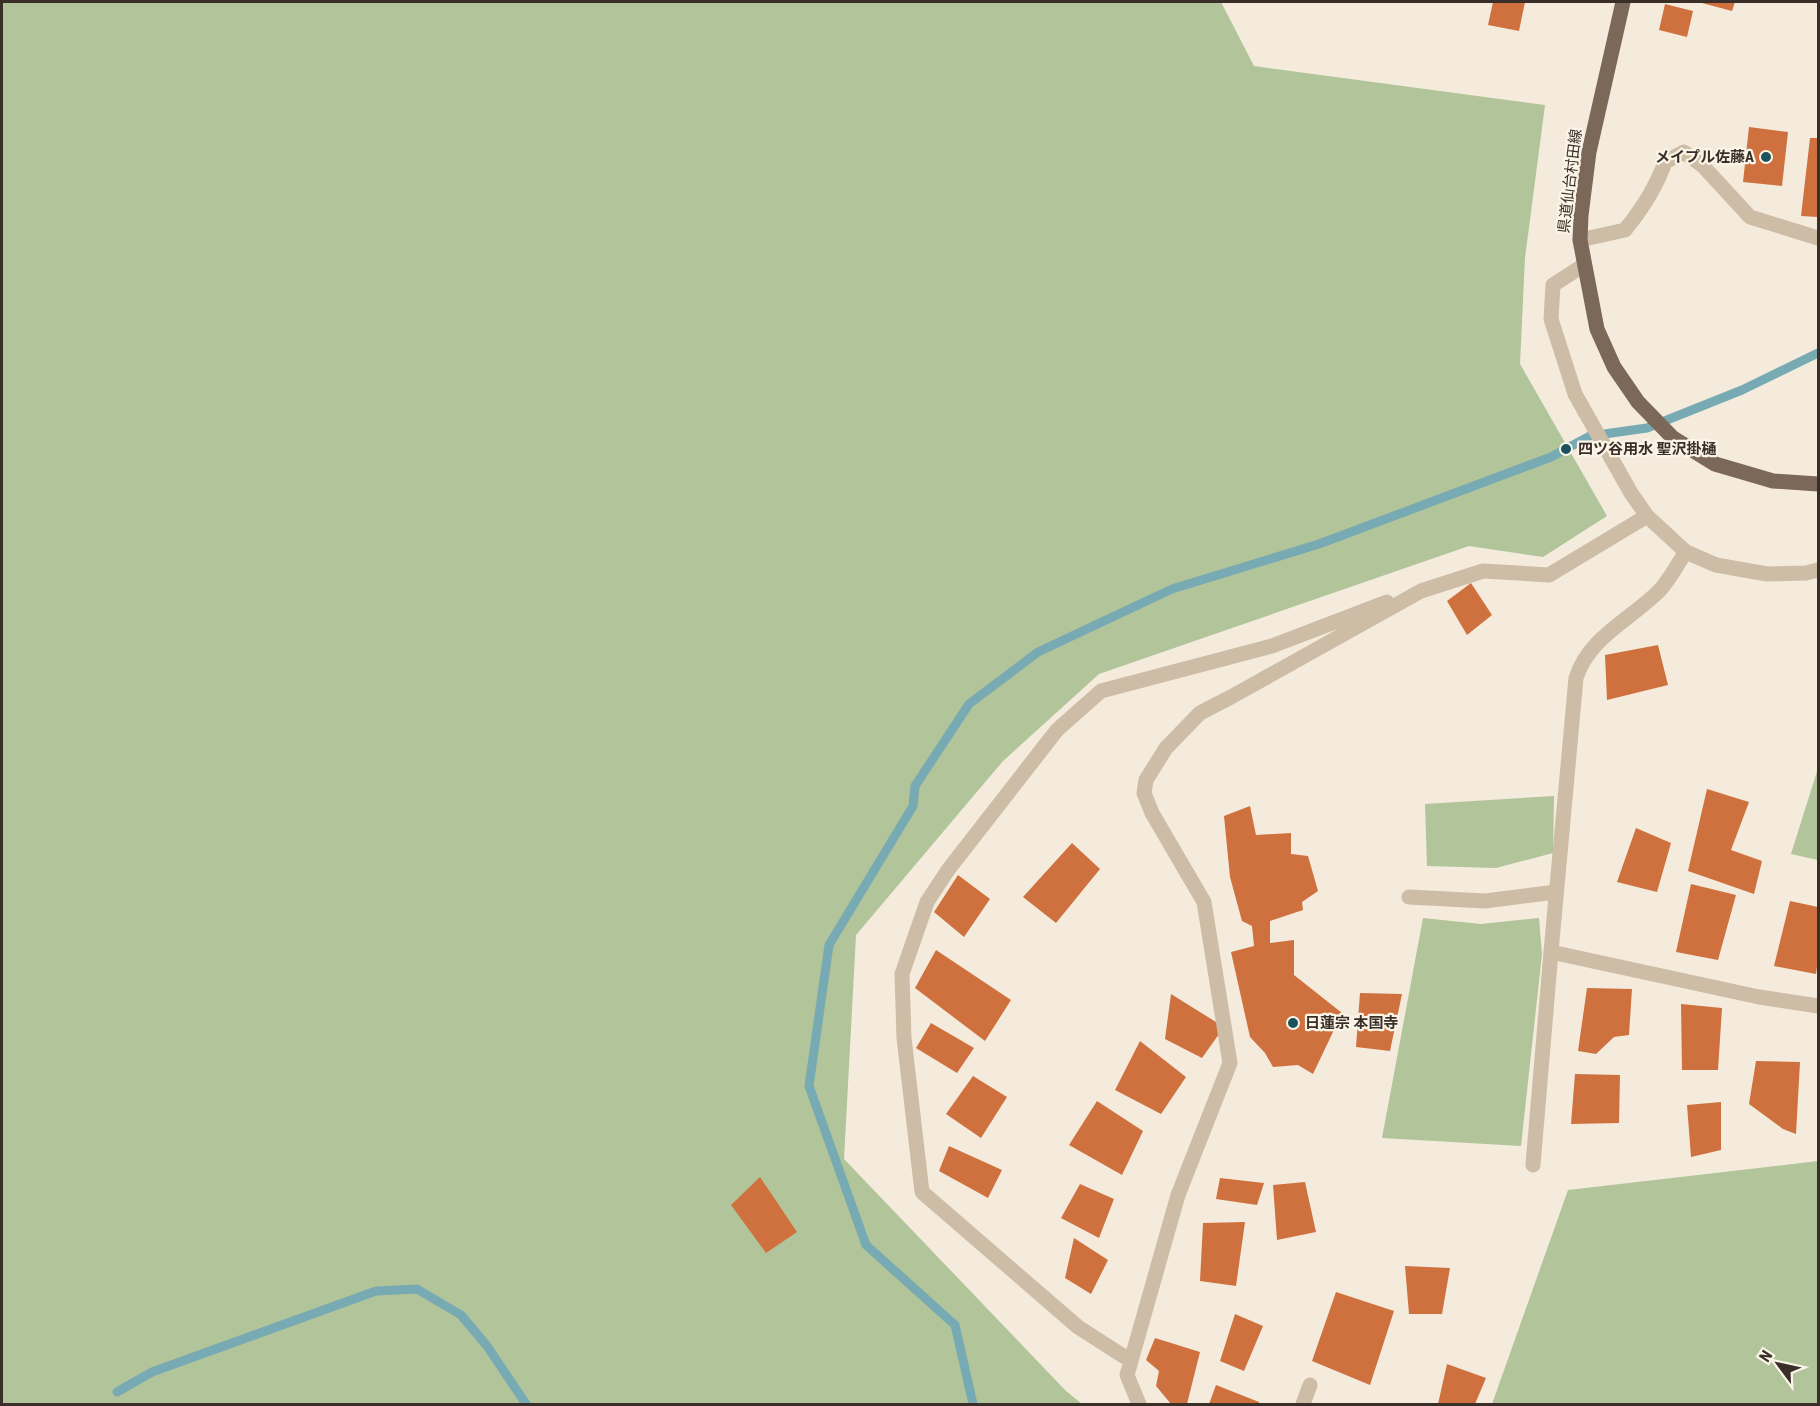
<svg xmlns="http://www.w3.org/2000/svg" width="1820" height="1406" font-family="'Roboto Condensed','Noto Sans JP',sans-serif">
<rect width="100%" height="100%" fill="#f4ebdc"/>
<path fill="#b2c49a" d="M2 2H1221L1254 66 1545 105 1525 258 1520 364 1607 516 1543 557 1469 546 1099 674 1003 761 856 935 844 1159 1066 1391 1082 1404H2Z
M1818 768V860L1791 854Z
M1554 796 1553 853 1496 868 1427 866 1425 804Z
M1423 918 1481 924 1539 918 1542 954 1521 1146 1382 1138Z
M1818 1161V1404H1492L1568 1190Z"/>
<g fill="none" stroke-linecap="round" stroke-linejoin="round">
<path stroke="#78aab3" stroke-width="9" d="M117 1392 152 1372 376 1291 417 1289 461 1315 487 1346 526 1404
M973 1404 955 1325 866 1245 809 1086 829 945 913 806 915 786 969 704 1038 652 1172 589 1319 544 1551 457 1590 436 1647 428 1742 390 1818 353"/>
</g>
<path fill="#cf713e" d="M1493 2H1525L1519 31 1488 25Z
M1698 2H1735L1732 11Z
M1665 4 1693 11 1687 37 1659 30Z
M1749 127 1788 132 1782 186 1743 182Z
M1810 138H1818V217L1801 216Z
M1471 583 1492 615 1467 635 1447 601Z
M1658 645 1668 685 1607 700 1605 655Z
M1707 789 1749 802 1731 850 1762 861 1754 894 1688 871Z
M1250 806 1256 835 1291 833V854L1308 856 1318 891 1302 902 1303 910 1270 921V943L1294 940V975L1342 1013 1313 1074 1298 1065 1273 1067 1265 1053 1250 1037 1231 952 1254 946 1252 926 1242 921 1230 877 1224 816Z
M1636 828 1671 843 1657 892 1617 882Z
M1072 843 1100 869 1056 923 1023 897Z
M958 875 990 899 964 937 934 912Z
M1691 884 1736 895 1718 960 1676 952Z
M1790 901 1818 907V959L1816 974 1774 966Z
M936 950 1011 1000 985 1041 915 988Z
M1587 988 1632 989 1629 1035 1614 1037 1596 1054 1578 1051Z
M1360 993 1402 994 1390 1051 1356 1047Z
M1171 994 1224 1027 1202 1058 1165 1039Z
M1681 1004 1722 1008 1718 1070H1682Z
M931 1023 974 1048 957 1073 916 1048Z
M1140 1041 1186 1077 1161 1114 1115 1090Z
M1756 1061 1800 1062 1796 1134 1783 1129 1749 1104Z
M1575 1074 1620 1075 1619 1123 1571 1124Z
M973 1076 1007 1097 981 1138 946 1114Z
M1097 1101 1143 1131 1122 1175 1069 1145Z
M1721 1102V1150L1691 1157 1687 1105Z
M949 1146 1002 1170 988 1198 939 1171Z
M760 1177 797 1232 766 1253 731 1205Z
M1220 1178 1264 1183 1257 1205 1216 1199Z
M1305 1182 1316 1232 1277 1240 1273 1185Z
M1080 1184 1114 1199 1099 1238 1061 1218Z
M1245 1222 1236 1286 1200 1281 1203 1223Z
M1074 1238 1108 1260 1091 1294 1065 1278Z
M1405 1266 1450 1268 1442 1314H1409Z
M1336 1292 1394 1311 1370 1385 1312 1361Z
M1235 1314 1263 1326 1244 1371 1220 1361Z
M1155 1338 1200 1352 1187 1404H1171L1156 1386 1159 1371 1146 1360Z
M1447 1364 1486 1378 1475 1404H1438Z
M1216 1385 1259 1402V1404H1209Z"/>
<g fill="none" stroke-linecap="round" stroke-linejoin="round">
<path stroke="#cdbca6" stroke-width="15" d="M1580 240 1625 230C1642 209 1656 188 1665 162L1684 152 1703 166 1750 217 1818 238
M1584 265 1553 285 1551 319 1575 394 1631 493 1647 516 1686 552 1716 565 1767 574 1806 573 1818 570
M1686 552C1677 564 1670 580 1659 591 1630 620 1589 637 1576 678L1551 952 1759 997 1818 1006
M1409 897 1485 901 1556 892
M1533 1165 1551 952
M1131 1361 1078 1327 922 1192 904 1038 902 974 927 902 948 870 1057 730 1101 691 1272 646 1387 602
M1139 1404 1127 1375 1178 1195 1230 1063 1204 902 1152 813 1144 793 1146 780 1166 748 1200 713 1231 697 1421 591 1483 571 1549 575 1647 516
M1303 1404 1310 1385"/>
<path stroke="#7c6858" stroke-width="15" d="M1623 2 1589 152 1581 215 1580 240 1597 329 1614 367 1638 402 1673 438 1715 464 1773 481 1818 484"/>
</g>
<g fill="#1a525e" stroke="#fbf5e8" stroke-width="2">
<circle cx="1766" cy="157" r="6"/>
<circle cx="1566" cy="449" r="6"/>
<circle cx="1293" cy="1023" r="6"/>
</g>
<g text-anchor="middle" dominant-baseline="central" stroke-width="4.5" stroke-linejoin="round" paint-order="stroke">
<g font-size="15" font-weight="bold" fill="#392f28" stroke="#fbf5e8" text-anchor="start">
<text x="1754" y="157" text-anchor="end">メイプル佐藤A</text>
<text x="1578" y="449">四ツ谷用水 聖沢掛樋</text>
<text x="1305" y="1023">日蓮宗 本国寺</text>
</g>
<g font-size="15" fill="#392f28" stroke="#fbf5e8">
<text transform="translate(1570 181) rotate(-83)">県道仙台村田線</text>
</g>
</g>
<rect width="1820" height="1406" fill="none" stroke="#392f28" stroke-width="6"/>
<g transform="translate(1778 1364) rotate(303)" stroke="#fbf5e8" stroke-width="4.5" paint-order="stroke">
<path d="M0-4.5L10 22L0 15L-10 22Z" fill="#392f28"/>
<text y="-9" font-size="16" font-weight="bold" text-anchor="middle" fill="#392f28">N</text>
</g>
</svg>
